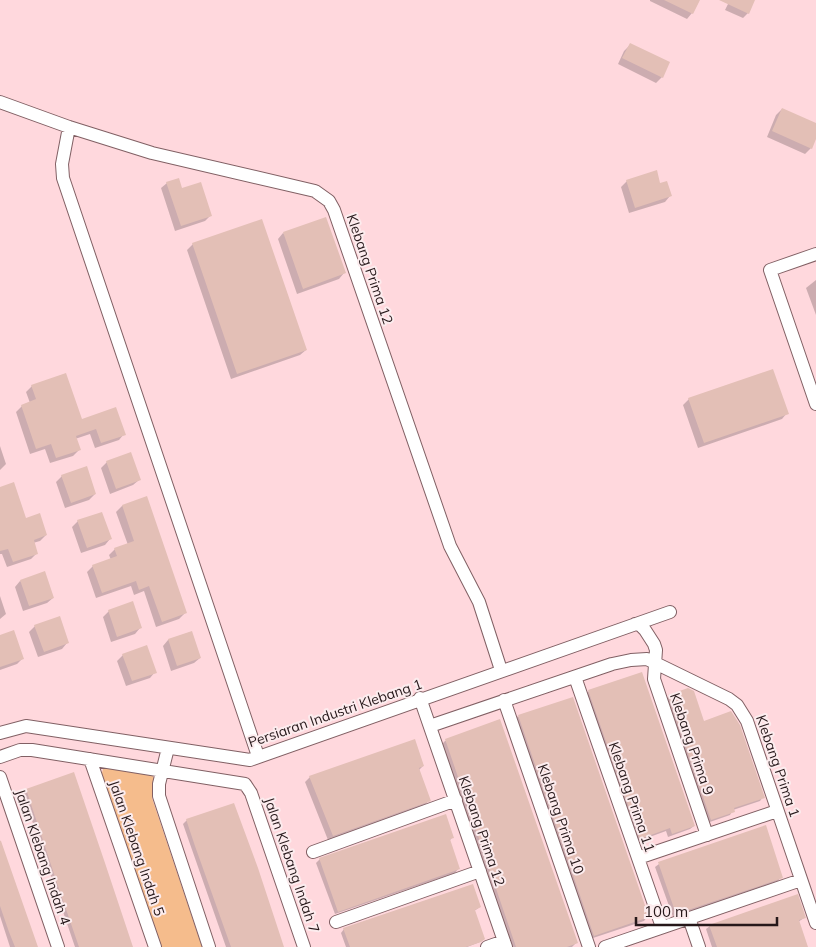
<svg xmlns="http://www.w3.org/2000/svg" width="816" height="947" font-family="Mulish,sans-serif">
<rect width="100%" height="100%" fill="#ffd8dd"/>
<path fill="#f5bc8c" d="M109 767 150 772 154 778 152 798 202 947H160L101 777 103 769Z"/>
<path fill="#0003" d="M650 0H698L692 13 687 19 650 1Z
M730 0H754L748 13 743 18 725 10Z
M630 45 662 77 656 83 618 64 624 51Z
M782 109 816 124V136L811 148 805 154 767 137 776 115Z
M627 181 660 184 670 196 665 202 629 213 621 187Z
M167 183 182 190 211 215 205 221 175 231 161 188Z
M283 233 344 273 339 279 297 294 278 239Z
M193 244 306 350 300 355 231 379 187 250Z
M816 280V315L806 288Z
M32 386 81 421 124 434 119 440 95 448 90 434 75 439 79 450 73 456 50 463 45 449 30 454 16 412 22 406 30 403 26 392Z
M689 399 787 413 782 419 698 448 683 405Z
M0 446 6 464 0 470Z
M107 462 139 480 133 485 110 494 101 468Z
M62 476 95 494 89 500 65 508 56 482Z
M0 488 26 519 46 535 40 541 33 543 37 553 31 559 7 567 2 554H0Z
M146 498 185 613 179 619 156 627 144 591 134 595 131 586 96 598 87 572 93 566 111 560 109 555 115 549 128 545 116 512 122 506Z
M78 521 110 539 105 545 81 553 72 527Z
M20 581 53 598 47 603 23 611 15 587Z
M0 596 6 614 0 619Z
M109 611 140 628 135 634 111 642 103 617Z
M35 626 67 643 62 649 38 657 29 632Z
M191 632 200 658 194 663 171 671 163 646 168 640Z
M0 636 23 658 17 664 0 670Z
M123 655 155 672 150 678 126 686 117 661Z
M589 691 694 826 690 829 668 837 666 831 636 842 585 695Z
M669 696 703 722 763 797 760 801 733 810 730 815 707 823 665 700Z
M518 716 647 917 644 921 590 939 515 719Z
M499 720 576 943 572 947H511L442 744 445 741Z
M423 766 419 770 429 800 425 805 328 840 305 782 310 777Z
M27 790 132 947H75L23 794Z
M187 820 282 947H226L183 824Z
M452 838 449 841 458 869 455 873 335 914 316 863 320 859Z
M0 840 36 947H10L0 916Z
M659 864 781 877 778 881 673 917 655 867Z
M480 907 474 911 484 939 480 942 467 947H346L341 933 344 929Z
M804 918 798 922 807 947H712L706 929 710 926Z"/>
<path fill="#e3bfb6" d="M664 0H700L693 14Z
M719 0H755L749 14Z
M630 43 670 62 663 78 622 58Z
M782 108 816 123V139L812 149 772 131Z
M657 170 660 183 667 181 672 196 635 208 626 180Z
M179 178 182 188 201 182 212 216 181 226 166 182Z
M326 217 346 273 303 289 283 232Z
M262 219 307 350 237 374 192 243Z
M773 369 789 414 704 443 688 398Z
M66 373 82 419 116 407 126 435 101 443 96 429 76 436 81 450 56 458 51 444 36 449 21 405 36 399 31 385Z
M131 452 141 480 116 489 106 461Z
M87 466 96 494 71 503 61 475Z
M14 482 26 518 40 513 47 535 34 540 38 554 13 562 8 549 0 551V487Z
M147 496 187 613 162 622 149 586 139 590 136 581 102 593 92 565 117 556 114 548 134 541 122 505Z
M102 512 112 539 87 548 77 520Z
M45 571 54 598 29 606 20 580Z
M133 601 142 628 117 637 108 610Z
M60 616 69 643 44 652 34 625Z
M14 630 24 659 0 667V635Z
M192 631 201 658 177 666 168 639Z
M147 645 157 673 132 681 122 654Z
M642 672 695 826 672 834 670 828 640 839 588 690Z
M688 688 694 691 704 721 731 711 740 725 765 798 734 808 735 812 711 820 668 695Z
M573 697 649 917 594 936 518 715Z
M500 719 578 943 567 947H516L445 739Z
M415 739 424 766 419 768 431 801 333 836 309 776Z
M74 772 105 863 133 947H79L58 886 26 789Z
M234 803 258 868 284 947H231L195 846 186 819Z
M446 814 454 838 450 839 460 869 338 912 319 858Z
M766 825 783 878 676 914 658 862Z
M0 841H1L38 947H15L9 932 0 906Z
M473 884 481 907 475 910 485 939 481 942 466 947H350L343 928Z
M798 894 806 918 799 920 808 947H717L709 925Z"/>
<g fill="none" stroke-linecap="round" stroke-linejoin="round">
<g stroke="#816064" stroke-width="14">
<path id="minor" d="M0 102 69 127 152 153 315 191 329 201 334 210 450 546 479 602 501 670
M69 127 62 164 63 178 258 756
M816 254 770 270 816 404
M635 624 640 625 645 630 654 644 656 650 654 679 707 835
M575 677 662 927
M420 698 506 947
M504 700 589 947
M430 726 612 664 631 660 647 659 729 699 737 705 747 721 816 923
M0 733 26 726 250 760 670 612
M168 748 159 784V796L209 947
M0 757 20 750H32L245 784 251 793 304 947
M90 759 155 947
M0 777 58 947
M313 852 456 800
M638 858 777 811
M689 918 699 947
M336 922 480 871
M487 947 504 941
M605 947 801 880"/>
</g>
<use href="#minor" stroke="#fff" stroke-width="12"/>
</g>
<g text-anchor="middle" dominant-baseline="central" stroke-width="4" stroke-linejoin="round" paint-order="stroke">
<g font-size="14" fill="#26181a" stroke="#fcecee">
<text transform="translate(370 269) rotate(71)">Klebang Prima 12</text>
<text transform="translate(335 713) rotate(-19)">Persiaran Industri Klebang 1</text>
<text transform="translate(692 744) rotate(71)">Klebang Prima 9</text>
<text transform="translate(778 766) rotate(71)">Klebang Prima 1</text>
<text transform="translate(632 797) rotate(71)">Klebang Prima 11</text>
<text transform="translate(561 819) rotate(71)">Klebang Prima 10</text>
<text transform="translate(482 831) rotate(71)">Klebang Prima 12</text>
<text transform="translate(137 848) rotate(71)">Jalan Klebang Indah 5</text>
<text transform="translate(43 857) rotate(71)">Jalan Klebang Indah 4</text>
<text transform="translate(292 865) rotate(71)">Jalan Klebang Indah 7</text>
</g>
</g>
<path d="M636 917v8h141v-8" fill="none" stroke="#26181a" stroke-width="2.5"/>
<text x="644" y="917" font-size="15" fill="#26181a" stroke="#fcecee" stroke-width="4" paint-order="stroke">100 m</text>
</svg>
